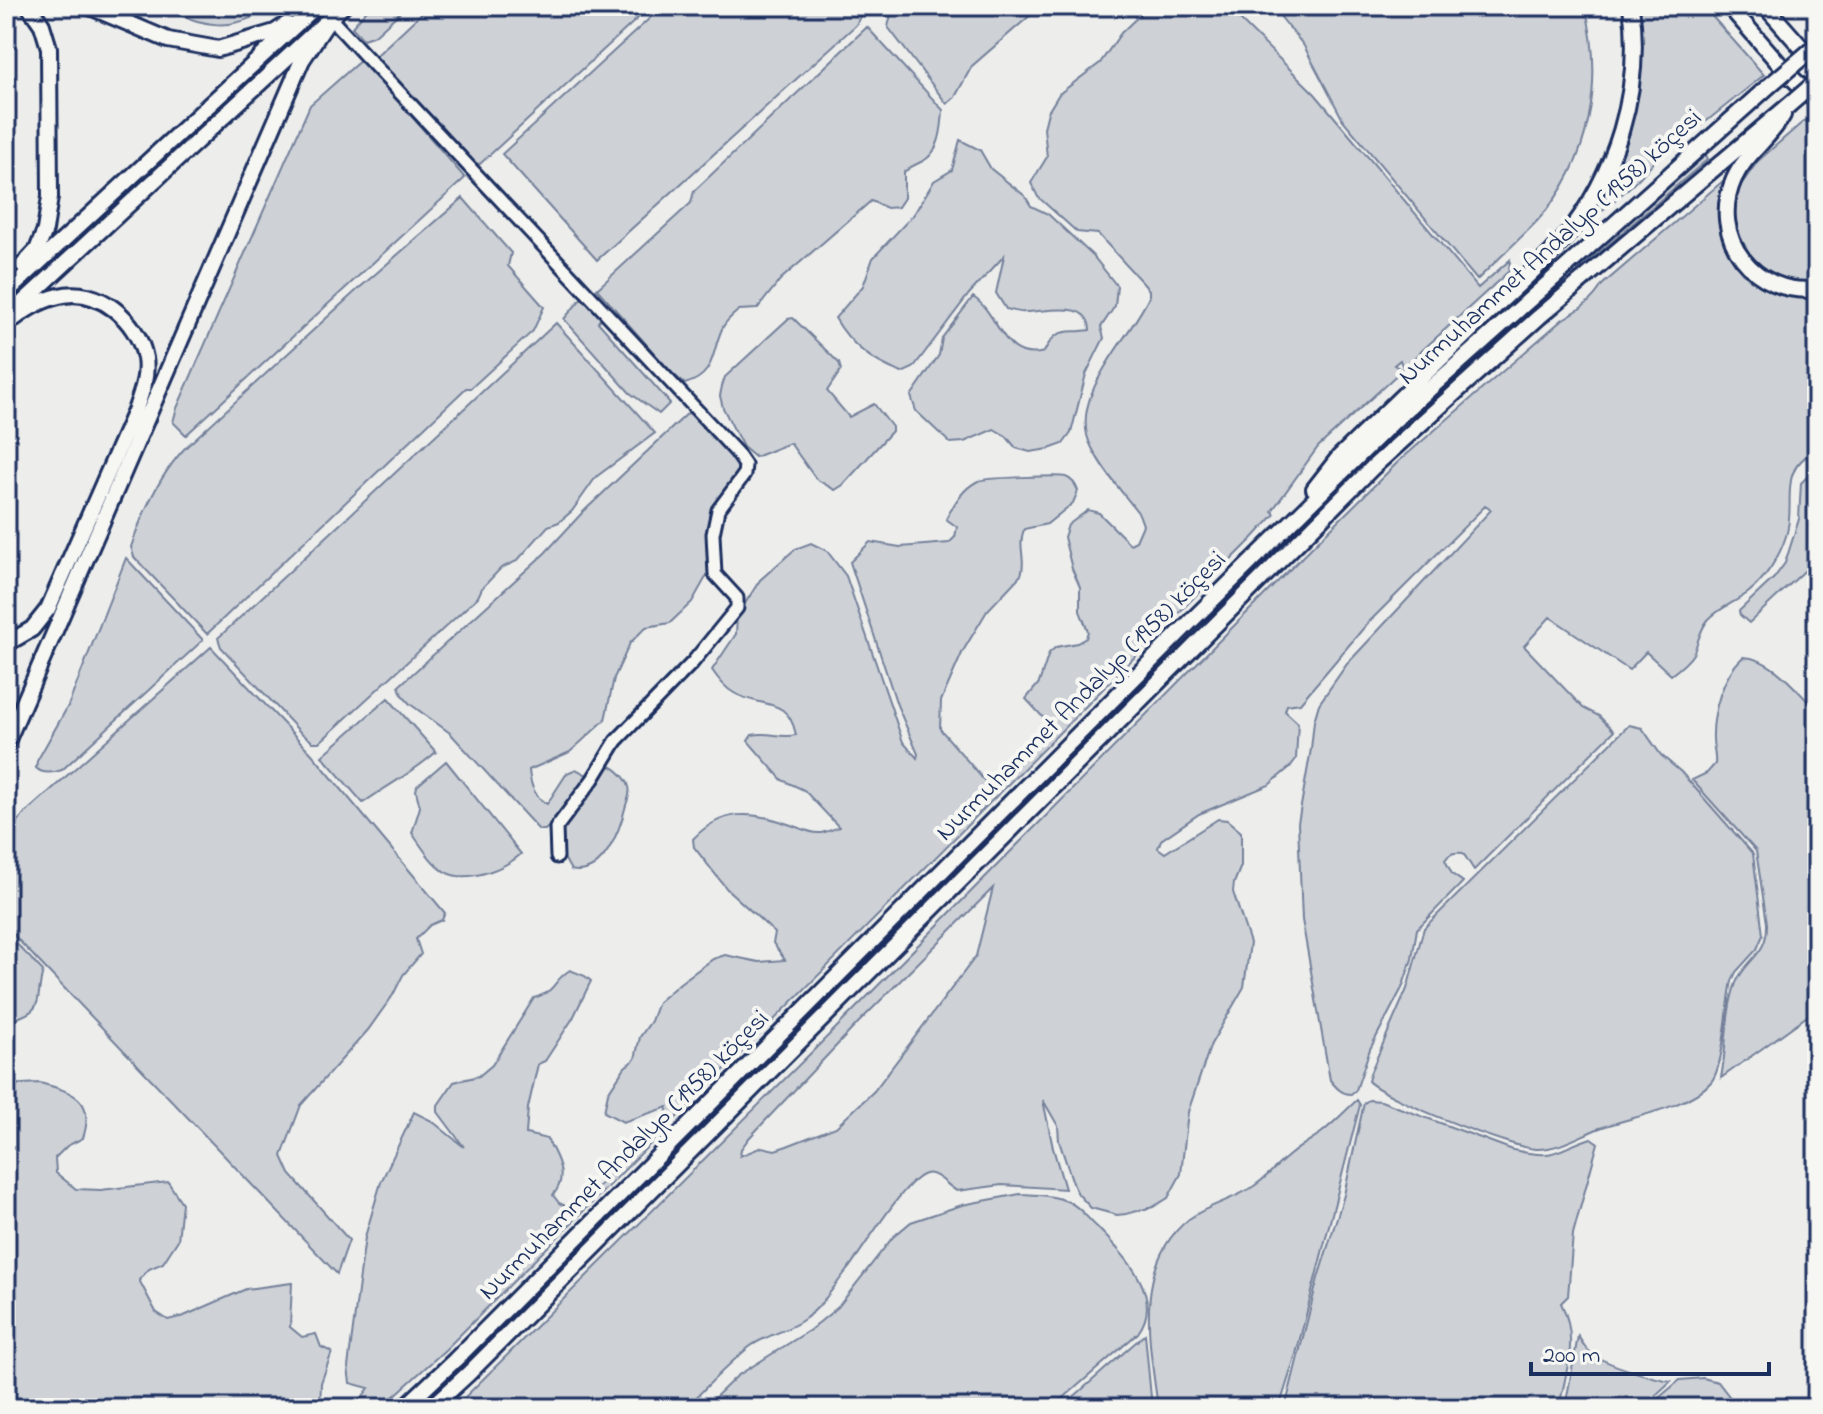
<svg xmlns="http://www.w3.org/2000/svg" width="1823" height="1414" font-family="'Indie Flower',sans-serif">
<rect width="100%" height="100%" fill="#edeeec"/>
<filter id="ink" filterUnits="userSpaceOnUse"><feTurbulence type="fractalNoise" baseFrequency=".0125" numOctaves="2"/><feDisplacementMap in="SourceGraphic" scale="16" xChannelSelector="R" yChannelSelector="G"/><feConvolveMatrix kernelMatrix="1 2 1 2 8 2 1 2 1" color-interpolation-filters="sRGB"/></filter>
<g filter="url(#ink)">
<path fill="#ced2d7" stroke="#74809a" stroke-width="2" fill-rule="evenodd" d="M159 6H274C230 34 205 27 159 6Z
M370 6H407L375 35 363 39 352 27Z
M429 6H651L480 164 474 163 377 59V55Z
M663 6H857L862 12 856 25 597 260 502 154Z
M893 6H1041L972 66 955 97 947 104 888 27Z
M1149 6H1226L1315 94 1478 288 1510 260 1509 271 1403 368 1400 360 1394 365 1402 370 1318 447 1272 511 1275 514 1251 540 761 1033 756 1028 758 1025 755 1022 750 1026 759 1035 446 1349 381 1408H354L369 1388 350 1383 348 1367 365 1237 381 1182 414 1112 432 1121 464 1147 438 1112V1105L454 1082 479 1076 492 1065 534 998C557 991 552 981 570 970L585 976 591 981 573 1018 545 1061 538 1064 528 1108 526 1134 547 1139C557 1157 569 1177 553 1195L559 1203 570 1208 602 1183 664 1120 668 1107 623 1122 604 1112 608 1093 625 1067 635 1059 640 1037 651 1021 658 1002 680 983 713 959 725 955 759 962 785 960 773 943 775 933 727 889 694 847 693 839C722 808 753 811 791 825 801 828 810 834 821 833 827 832 834 829 839 827L804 790 782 780 748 741 752 735C770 731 780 739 796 735 788 695 761 709 734 693 725 688 718 679 712 670L736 634 737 616 760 580 795 549 811 543 827 551 846 576 903 742 917 758 918 754 897 705 850 562 870 542 900 547 949 543 955 537 957 527 946 519C954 504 962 489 978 481 983 478 1062 475 1066 477 1073 480 1076 485 1078 491L1073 503 1047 524 1024 529C1017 549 1027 559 1021 575L987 611 963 651 941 701 940 729 990 787 1030 753 1052 727 1026 699 1039 683 1049 653 1056 647 1077 643 1086 638 1088 631 1080 611V587L1072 569 1064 537 1068 525 1088 510 1099 513 1130 544 1136 541 1143 525 1139 514C1123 493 1104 472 1092 448 1065 399 1130 339 1149 297V290L1098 234 1077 232 1038 197 1031 183 1047 157 1044 128 1048 112 1059 94 1100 63 1121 33Z
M1272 6H1585C1604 80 1591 162 1538 220 1519 240 1497 260 1477 280L1343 120 1304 46Z
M1637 6H1703L1764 75 1677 145C1660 152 1652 164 1640 177 1624 194 1604 208 1587 223L1582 232 1565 247 1610 176Z
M867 27 943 110C942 128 940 154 921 162 914 165 911 166 904 172V198L898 207 887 208 871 201 781 279 757 309 739 310C733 315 725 321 722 329 711 353 716 375 685 384L672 373 597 289 691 203 694 191Z
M362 59 465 178 186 435 173 422 177 408 310 105Z
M1805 120 1817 131V282L1787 283 1756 267 1738 240 1733 223 1735 189H1738L1758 161Z
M960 140 980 150 991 169 1025 196 1031 206 1048 214 1093 256 1117 286 1115 306 1101 327 1104 338 1086 374 1071 433 1063 444 1049 449 1030 452 1016 448 1006 436 994 429 964 442 950 443 916 411 911 396 939 355 942 338 973 297C1000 314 1002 363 1044 352 1057 325 1066 334 1090 330 1089 299 1046 312 1025 312 1019 313 1012 310 1006 309L996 293 1004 256 969 294 913 368 902 373C873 362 851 346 835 318L863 286 873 258 914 214 934 181 952 170Z
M1706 155 1708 159 1580 269 1577 266Z
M1724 180 1726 182 1722 205 1755 280 1770 289 1817 294V450C1775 470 1797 502 1786 536 1780 556 1765 579 1749 592 1736 602 1719 608 1708 620 1700 629 1698 643 1693 654 1688 662 1679 669 1671 675L1646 652 1629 670 1550 617 1524 646 1583 708 1599 716 1614 731 1474 870 1463 853C1454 852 1450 853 1445 860L1452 874 1463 882 1417 929 1412 959 1402 988 1370 1049 1356 1090 1351 1094C1341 1094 1336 1087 1330 1080L1302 920 1298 823 1311 749 1314 721 1319 704 1347 664 1491 510 1485 506 1367 624 1300 703 1287 705 1285 711 1298 723 1296 759 1290 767 1269 785 1199 814 1161 840 1158 848 1165 853 1218 819 1227 820 1241 832V866L1234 883 1233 892 1250 943 1244 987 1211 1044 1188 1112 1181 1174 1168 1198 1153 1207 1126 1214 1117 1215 1091 1208 1078 1194 1074 1186 1059 1141 1058 1126 1043 1100 1053 1148 1065 1189 1002 1185 957 1191C947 1186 937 1171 925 1174 905 1179 863 1250 848 1269 834 1286 821 1308 803 1320 786 1332 765 1335 748 1348 726 1366 706 1387 686 1408H454L842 1022 1306 553 1398 462 1563 319C1579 310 1592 302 1602 285ZM993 888 976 956 874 1091 836 1127 787 1146 775 1150 762 1147 740 1156 741 1149 749 1138 858 1023Z
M463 198 511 253 508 266 544 307 533 331 471 388H466L207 634 134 557 131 547C143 511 159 476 185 448L357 290Z
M585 294 604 315 598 322 670 403 659 414 630 393 564 319Z
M793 318 839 363 841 370 827 391 849 417 874 404 892 427V431L843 485 835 490 816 479 790 443 755 457 743 447 723 408 720 396 722 386 725 377 788 319Z
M556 323 655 433 596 477 572 511 559 522 548 526 517 561 501 568 482 588 478 597 320 742H313L300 732 221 647 218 638Z
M690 411 742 466V474L723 496 710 570 692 602 670 623 646 627 630 643 614 678 605 720 570 752 529 770C530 784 534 797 547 804L567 773 576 769 591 777 570 806 545 830H539L450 733 410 704 402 695 399 686 545 553 582 513Z
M1817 467V559L1749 623 1740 615 1739 611 1774 578 1785 563 1799 519 1801 483Z
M126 558 203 640 62 770C53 773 43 775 36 768L37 761 68 706Z
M211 647 312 754 445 913 442 920 430 925 416 939 421 954 403 975 393 995 368 1030 301 1105 282 1156 290 1174 349 1240 337 1274 6 927V835L24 814Z
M1743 657C1773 658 1797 691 1817 711V1009L1721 1078C1727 1047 1725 1012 1736 983 1746 958 1768 956 1767 923L1756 851 1692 780 1707 773 1715 764C1716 755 1713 748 1713 739 1712 712 1723 675 1743 657Z
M388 698 436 752C414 772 388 785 363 803L322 756Z
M1629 725 1642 728 1661 755 1681 772 1753 854 1763 935 1757 949 1736 972 1732 981C1727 1003 1724 1067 1711 1082 1688 1108 1631 1117 1600 1128 1579 1136 1560 1149 1537 1149 1513 1149 1384 1098 1368 1081L1371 1071 1407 989 1424 928Z
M446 761 521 854C511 863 500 868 488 872 445 886 435 866 412 833L420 807 416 791 417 786Z
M608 765C616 768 627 778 629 787 631 793 628 799 626 805 620 830 603 878 571 870 562 856 558 845 560 829Z
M6 933 43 971C34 1005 47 1009 6 1022Z
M40 1083C73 1092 96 1099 83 1138L67 1146 55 1158 56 1173 76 1189 101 1190 168 1182 182 1203 178 1240 163 1263 149 1269 139 1280 156 1312 168 1320 184 1316 246 1289 292 1283 290 1327 302 1337 316 1334 321 1347 332 1352 321 1383 320 1408H6V1085Z
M1357 1100 1360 1105 1296 1354 1279 1408H1158C1150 1346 1132 1264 1189 1219 1209 1204 1234 1200 1254 1186 1266 1178 1275 1167 1286 1158 1297 1148 1309 1141 1321 1133 1334 1123 1345 1111 1357 1100Z
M1369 1100 1381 1101 1513 1150C1558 1160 1552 1151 1591 1138L1598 1143 1573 1234 1568 1296 1561 1303C1579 1338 1566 1371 1559 1408H1285L1318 1278 1344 1195 1364 1103Z
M1020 1194C1037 1195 1054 1195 1069 1202 1080 1207 1088 1219 1097 1227 1122 1253 1166 1295 1138 1333L1052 1408H704L737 1376 810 1330 838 1307 893 1237 911 1222 962 1205Z
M1145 1334 1152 1408H1061Z
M1578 1336C1583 1344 1587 1351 1595 1356 1612 1366 1652 1378 1671 1381L1642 1408H1565Z
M1703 1378 1718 1382 1738 1408H1647L1680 1380Z"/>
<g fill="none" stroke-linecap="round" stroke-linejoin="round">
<g stroke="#1b2f5e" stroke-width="17">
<path id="minor" d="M330 18 736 452 745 465 744 475 718 510 713 534 715 574 737 598V608L693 662 616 741 593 779 556 828 557 857"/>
</g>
<g stroke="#1b2f5e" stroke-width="20">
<path id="major" d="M88 6 168 40 218 49 275 32 287 24
M1729 6 1789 75 1817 102
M1765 6 1817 65
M1783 115C1770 139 1745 154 1734 179 1708 237 1755 297 1817 289
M23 265 37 250 45 230 50 197 49 48 42 25 29 6
M6 293 316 6
M18 307 343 6
M6 325C23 311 38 301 59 296 98 286 138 320 145 358 148 377 141 394 135 411L48 609 32 629 6 644
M1314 489 1339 457C1386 412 1433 366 1480 321 1507 294 1538 269 1563 240 1616 175 1643 90 1631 6
M6 744 302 60 330 18
M404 1408 455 1360 1189 623 1396 419 1770 85
M431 1408 468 1374 1373 467 1539 317 1788 106"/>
</g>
<use href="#minor" stroke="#f6f6f2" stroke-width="11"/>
<use href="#major" stroke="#f6f6f2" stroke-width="14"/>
<g stroke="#1b2f5e" stroke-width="20" stroke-linecap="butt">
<path id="major-bridge" d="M1770 85 1817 45
M1788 106 1817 81"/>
</g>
<use href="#major-bridge" stroke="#f6f6f2" stroke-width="14"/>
</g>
</g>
<g text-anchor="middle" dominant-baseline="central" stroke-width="8" stroke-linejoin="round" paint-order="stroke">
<g font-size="26" fill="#1b2f5e" stroke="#f6f6f2">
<text transform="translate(1551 248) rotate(-42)">Nurmuhammet Andalyp (1958) köçesi</text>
<text transform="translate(1082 697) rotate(-45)">Nurmuhammet Andalyp (1958) köçesi</text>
<text transform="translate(625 1156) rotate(-45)">Nurmuhammet Andalyp (1958) köçesi</text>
</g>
</g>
<rect width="1823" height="1414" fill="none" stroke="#f6f6f2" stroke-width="32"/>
<rect x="16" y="16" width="1791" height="1382" fill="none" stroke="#1b2f5e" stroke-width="3" filter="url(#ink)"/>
<path d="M1531 1362v12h238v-12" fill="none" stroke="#1b2f5e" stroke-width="4"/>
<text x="1543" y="1362" font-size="24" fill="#1b2f5e" stroke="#f6f6f2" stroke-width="6" paint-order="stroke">200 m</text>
</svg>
